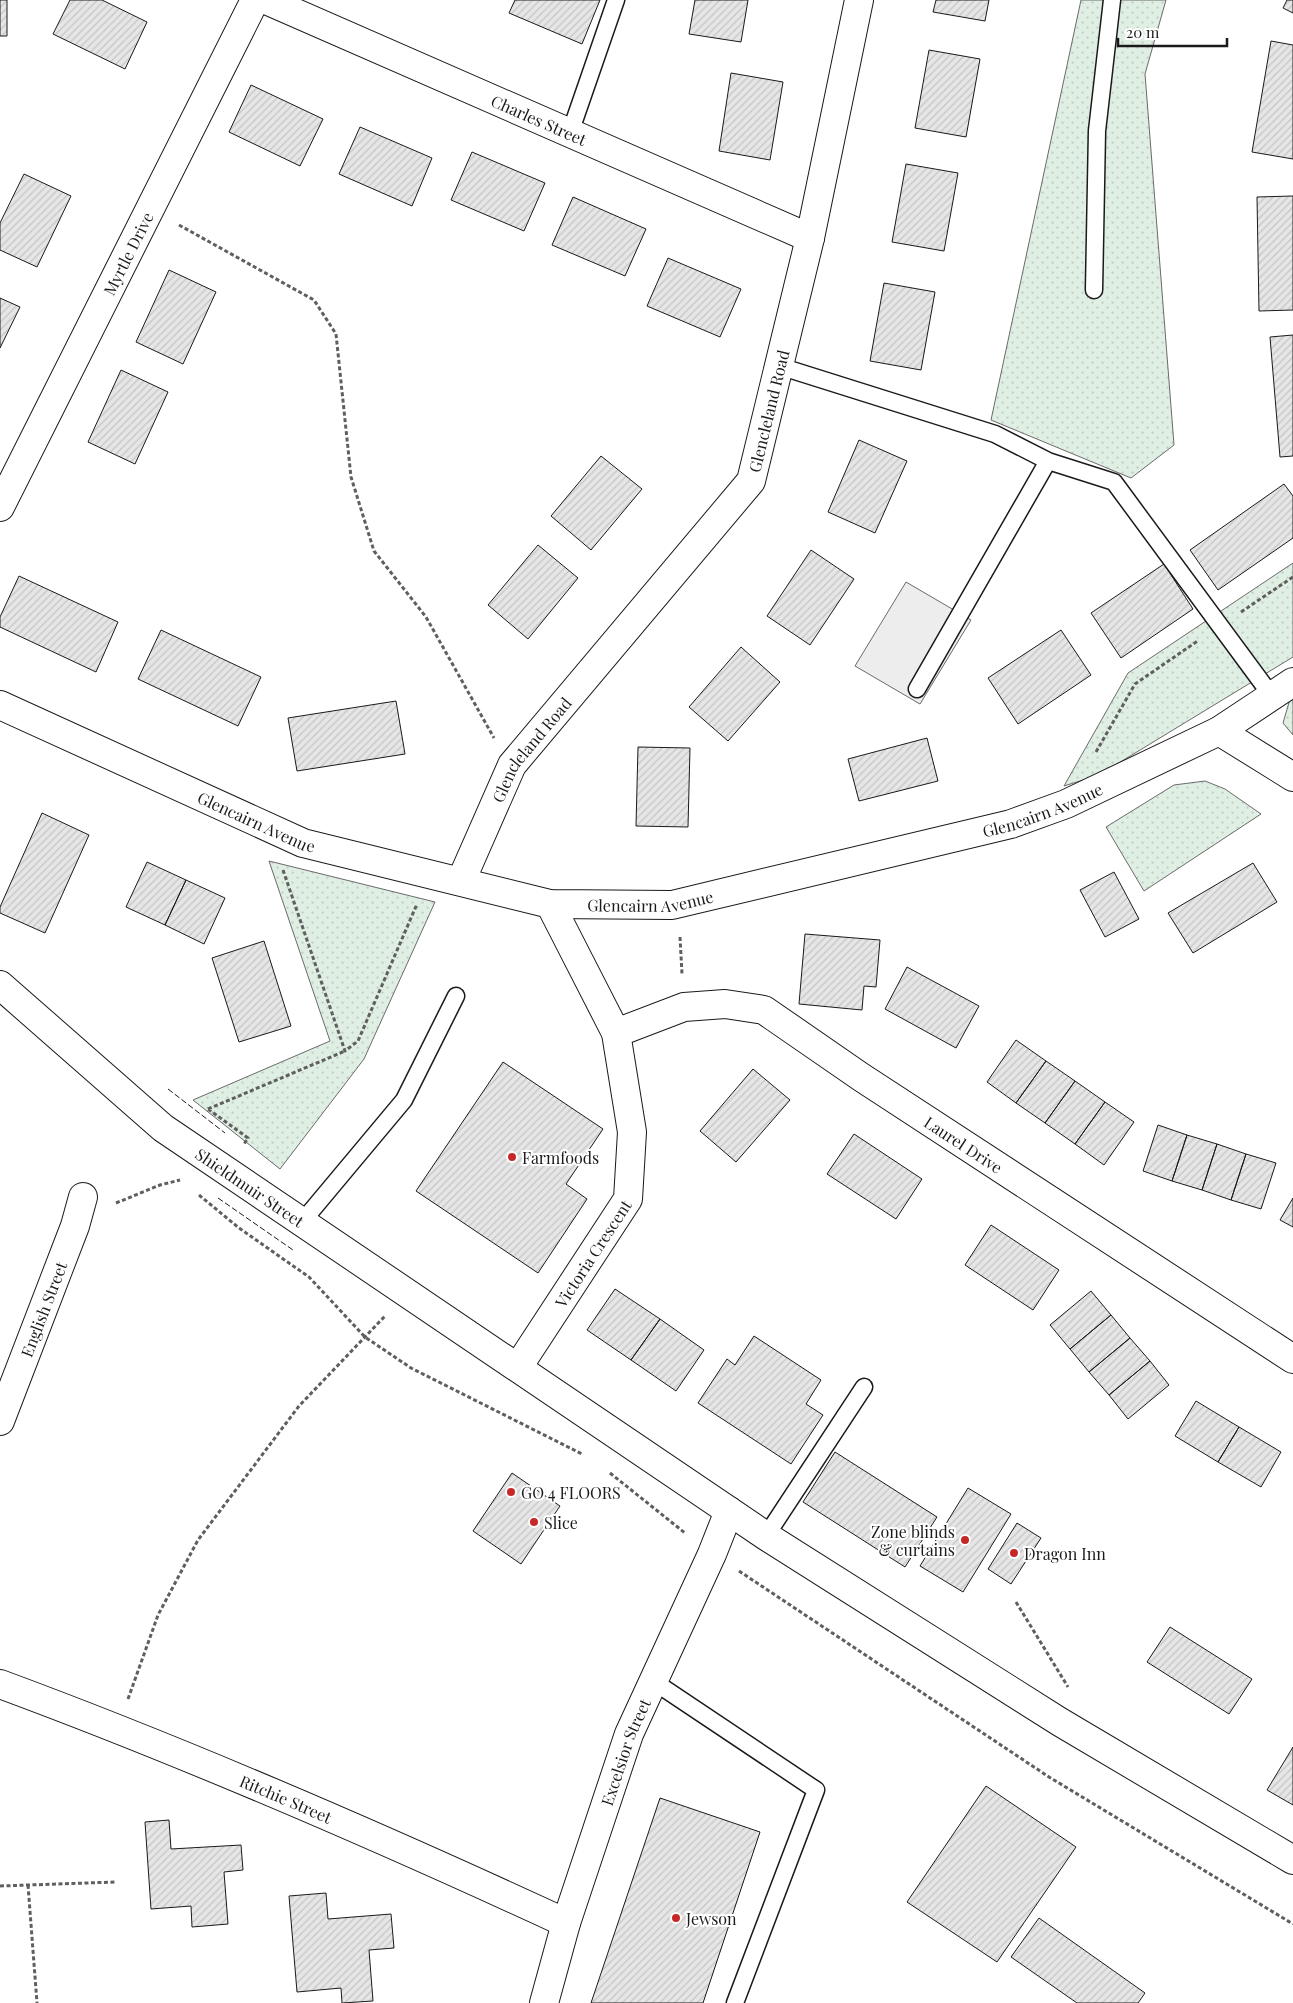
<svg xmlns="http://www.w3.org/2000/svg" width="1293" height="2003" font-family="'Playfair Display',serif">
<defs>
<pattern id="grass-dots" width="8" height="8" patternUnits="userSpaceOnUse" patternTransform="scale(1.25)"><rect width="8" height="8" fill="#e0efe3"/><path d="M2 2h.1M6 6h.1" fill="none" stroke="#c0ccc2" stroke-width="1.8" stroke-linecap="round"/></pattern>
<pattern id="building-hatch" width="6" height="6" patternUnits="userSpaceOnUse" patternTransform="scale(1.25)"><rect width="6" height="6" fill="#e6e6e6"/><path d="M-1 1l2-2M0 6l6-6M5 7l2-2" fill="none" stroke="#c5c5c5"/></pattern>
</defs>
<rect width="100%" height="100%" fill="#fff"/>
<path fill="url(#grass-dots)" stroke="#6a6a6a" d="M1081 0H1166L1145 74 1174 445 1131 478 991 420Z
M1293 563V657L1099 775 1064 786 1128 673Z
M1293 697V735L1283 723 1290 699Z
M1205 781 1225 789 1261 814 1144 891 1106 827 1174 785Z
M269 861 435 902 364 1059 280 1169 193 1100 330 1041Z"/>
<path fill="#ededed" stroke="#6a6a6a" d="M906 582 971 620 920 704 855 666Z"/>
<path fill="url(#building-hatch)" stroke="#1a1a1a" d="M0 0H7V36H0Z
M70 0H102L147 22 125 69 53 34Z
M515 0H600L582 44 509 13Z
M695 0H748L741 42 689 34Z
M936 0H989L985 21 933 12Z
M1287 0H1293V13L1283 8Z
M1271 41 1293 45V159L1252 152Z
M929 50 980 59 966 137 915 128Z
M731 73 783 82 770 160 719 151Z
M251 85 323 119 300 166 229 132Z
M360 127 432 158 412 206 339 174Z
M472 152 545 183 524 231 451 200Z
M906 164 958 173 944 251 892 242Z
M24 174 71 196 37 267 0 250V223Z
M1293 196V310L1259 311 1257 197Z
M573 197 646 229 625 276 552 245Z
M668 258 741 289 720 337 647 306Z
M169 270 216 292 183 364 136 342Z
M884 283 935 292 921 370 870 361Z
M0 298 20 307 0 348Z
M1293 335V456L1280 457 1270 337Z
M121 370 168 392 135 464 88 442Z
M859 440 907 461 875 533 828 512Z
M601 456 642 489 591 550 551 516Z
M1284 484 1293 496V538L1218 590 1190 550Z
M538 545 578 578 528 639 488 605Z
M811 550 854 579 810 645 767 616Z
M1164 564 1193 609 1121 658 1091 613Z
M19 576 118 622 96 672 0 627V617Z
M161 630 261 677 238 726 138 679Z
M1061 630 1091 675 1018 724 988 678Z
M741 647 780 682 728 741 689 707Z
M396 701 405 754 297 771 288 718Z
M927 738 938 781 859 801 848 759Z
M638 747 690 748 688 827 636 826Z
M42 813 89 835 45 933 0 913V907Z
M147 862 186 880 165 925 126 907Z
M1253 863 1277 902 1193 953 1168 913Z
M1114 872 1139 919 1105 937 1080 890Z
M186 880 225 898 204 944 165 925Z
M805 934 880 940 876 987 864 986 862 1010 799 1004Z
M264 941 291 1026 239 1042 212 958Z
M907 967 979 1006 956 1048 885 1009Z
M1016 1040 1046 1061 1016 1103 987 1082Z
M1046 1061 1075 1081 1045 1123 1016 1103Z
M503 1062 603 1129 566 1184 587 1199 538 1273 416 1191Z
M753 1069 790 1100 736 1162 700 1131Z
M1075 1081 1105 1102 1075 1144 1045 1123Z
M1105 1102 1134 1122 1104 1165 1075 1144Z
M1158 1125 1187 1135 1172 1181 1143 1171Z
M854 1134 922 1179 896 1219 827 1174Z
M1187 1135 1217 1144 1202 1190 1172 1181Z
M1217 1144 1246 1154 1231 1200 1202 1190Z
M1246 1154 1276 1163 1261 1209 1231 1200Z
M1293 1198V1227L1280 1220Z
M991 1225 1059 1270 1033 1310 965 1265Z
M615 1289 660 1319 631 1360 587 1330Z
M1091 1291 1111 1315 1070 1349 1050 1325Z
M1111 1315 1130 1338 1089 1372 1070 1349Z
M660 1319 704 1350 676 1391 631 1360Z
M754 1336 821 1380 806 1404 823 1415 791 1464 698 1403 727 1359 735 1365Z
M1130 1338 1150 1361 1109 1395 1089 1372Z
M1150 1361 1169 1385 1128 1419 1109 1395Z
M1196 1401 1239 1427 1218 1462 1175 1436Z
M1239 1427 1281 1452 1261 1487 1218 1462Z
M835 1452 937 1517 905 1567 803 1502Z
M512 1473 560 1506 521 1564 473 1531Z
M968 1488 1011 1514 963 1592 920 1566Z
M1017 1523 1041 1538 1011 1584 988 1569Z
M1170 1627 1252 1679 1229 1714 1147 1662Z
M1293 1747V1805L1267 1790Z
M986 1786 1076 1847 997 1962 907 1902Z
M660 1798 760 1832 703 2003H591Z
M169 1820 171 1849 241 1845 243 1870 224 1872 228 1924 192 1927 191 1906 151 1909 145 1822Z
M326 1893 328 1919 391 1914 394 1948 369 1950 373 2001 342 2003 341 1988 297 1992 289 1896Z
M1039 1918 1145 1993 1138 2003H1077L1011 1957Z"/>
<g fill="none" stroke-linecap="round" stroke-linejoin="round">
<g stroke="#1a1a1a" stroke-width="19">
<path id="service" d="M570 133 616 0
M1094 290 1097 131 1112 0
M779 366 995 434 1048 461 1114 482 1271 695
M917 689 1048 461
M302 1222 404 1100 456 996
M766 1536 864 1387
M653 1681 816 1790 735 2003"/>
</g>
<g stroke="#1a1a1a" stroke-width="30">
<g id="minor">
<path id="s1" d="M266 0 810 238"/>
<path id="s2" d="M0 507 255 0"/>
<path id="s3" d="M0 705 303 843 550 904 672 905 1011 824 1066 804 1219 731 1293 682"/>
<path d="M1219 731 1293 777"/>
<path id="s4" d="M461 881 512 765 751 481 810 238 859 0"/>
<path id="s5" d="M616 1033 684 1007 725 1004 764 1010 861 1077 1293 1359"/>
<path id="s6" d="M518 1367 628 1199 632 1132 616 1033 550 904"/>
<path id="s7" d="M0 1421 75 1226 83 1197"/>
<path id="s8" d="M0 1684C192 1755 380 1837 566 1923"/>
<path id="s9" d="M544 2003 566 1923 629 1734 712 1554 729 1511"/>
</g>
</g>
<g stroke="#1a1a1a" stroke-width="30">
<g id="primary">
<path id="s10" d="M0 985 163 1128 766 1536 1060 1722 1293 1860"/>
</g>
</g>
<path stroke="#5f5f5f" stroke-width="3" stroke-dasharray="4 2.5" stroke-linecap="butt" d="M179 225 314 300 336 334 351 477 374 551 426 617 494 738
M1241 612 1293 577
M1096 752 1135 684 1199 640
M283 870 345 1051 358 1041 417 904
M680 937 682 974
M208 1109 248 1138 244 1144
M208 1109 345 1051
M199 1195 239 1228 309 1277 365 1337 411 1368 582 1454
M116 1203 160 1185 180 1180
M610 1473 685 1533
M739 1571 1049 1777 1293 1924
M1016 1602 1068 1687
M128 1699 158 1615 198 1540 299 1406 385 1316
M28 1885 37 2003
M0 1886 115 1882"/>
<use href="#service" stroke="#fff" stroke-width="16"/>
<use href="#minor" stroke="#fff" stroke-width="28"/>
<use href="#primary" stroke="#fff" stroke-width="28"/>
<path stroke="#1a1a1a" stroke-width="1" stroke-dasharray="6 2.5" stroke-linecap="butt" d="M168 1089 225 1133
M218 1198 293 1250"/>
</g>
<g fill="#c62828" stroke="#fff" stroke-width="2">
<circle cx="512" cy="1157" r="5"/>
<circle cx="511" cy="1492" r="5"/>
<circle cx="534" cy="1522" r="5"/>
<circle cx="965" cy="1540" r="5"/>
<circle cx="1014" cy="1553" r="5"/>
<circle cx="676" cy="1918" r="5"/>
</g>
<g text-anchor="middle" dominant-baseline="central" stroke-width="4" stroke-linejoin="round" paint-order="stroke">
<g font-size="16" fill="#1a1a1a" stroke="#fff">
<text stroke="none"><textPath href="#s1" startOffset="298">Charles Street</textPath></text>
<text stroke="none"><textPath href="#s2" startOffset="284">Myrtle Drive</textPath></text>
<text stroke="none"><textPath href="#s4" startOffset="570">Glencleland Road</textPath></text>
<text stroke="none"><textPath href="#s4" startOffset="150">Glencleland Road</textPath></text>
<text stroke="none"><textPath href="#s3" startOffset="1092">Glencairn Avenue</textPath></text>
<text stroke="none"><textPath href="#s3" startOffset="282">Glencairn Avenue</textPath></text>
<text stroke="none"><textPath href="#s3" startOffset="688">Glencairn Avenue</textPath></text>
<text stroke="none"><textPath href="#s5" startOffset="394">Laurel Drive</textPath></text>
<text stroke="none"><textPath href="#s10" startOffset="322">Shieldmuir Street</textPath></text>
<text stroke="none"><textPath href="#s6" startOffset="136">Victoria Crescent</textPath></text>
<text stroke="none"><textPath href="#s7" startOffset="120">English Street</textPath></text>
<text stroke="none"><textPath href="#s9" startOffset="264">Excelsior Street</textPath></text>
<text stroke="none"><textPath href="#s8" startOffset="308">Ritchie Street</textPath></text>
</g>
<g font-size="16" fill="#1a1a1a" stroke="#fff" text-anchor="start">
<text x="522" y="1157">Farmfoods</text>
<text x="521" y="1492">GO 4 FLOORS</text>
<text x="544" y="1522">Slice</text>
<text x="955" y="1531" text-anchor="end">Zone blinds<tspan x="955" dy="18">&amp; curtains</tspan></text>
<text x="1024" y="1553">Dragon Inn</text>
<text x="686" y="1918">Jewson</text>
</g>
</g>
<path d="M1118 38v8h109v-8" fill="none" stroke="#1a1a1a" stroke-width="2.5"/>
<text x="1126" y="38" font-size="15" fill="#1a1a1a" stroke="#ffffff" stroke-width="4" paint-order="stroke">20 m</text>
</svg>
